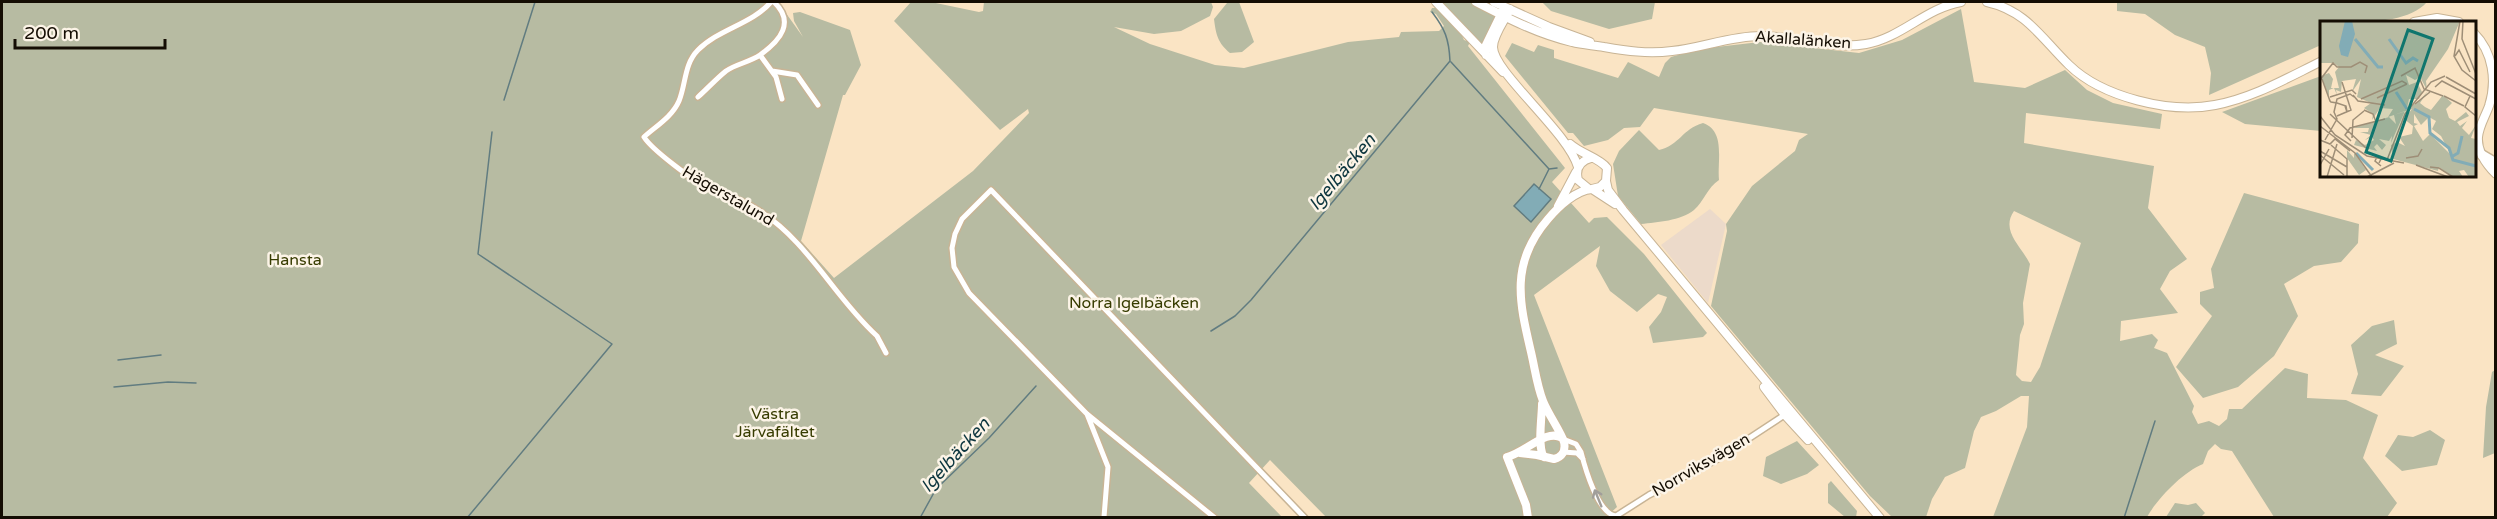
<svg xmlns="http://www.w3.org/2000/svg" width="2497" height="519" font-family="'Varela Round',sans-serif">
<rect width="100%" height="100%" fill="#fae4c4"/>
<path fill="#ecdaca" d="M1710 209 1726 224 1708 303 1661 245Z"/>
<path fill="#b7bba2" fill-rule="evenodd" d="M2 2H778L803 37 794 21 793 13 800 12 850 30 861 65 845 95H843L801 241 834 278 973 171 1029 113 1028 109 1000 130 894 21 911 2H931L979 12 983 11 984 2H1211L1213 7 1210 16 1181 31 1154 34 1114 27 1150 44 1215 65 1244 68 1348 42 1399 37 1401 32 1439 31 1444 26 1436 14 1430 12 1432 8H1436L1459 29 1464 40 1470 42 1468 46 1565 168 1552 182 1589 223 1594 218 1607 217 1644 254 1707 333 1703 337 1653 343 1649 327 1661 312 1667 297 1658 294 1637 312 1610 291 1596 266 1600 246 1534 295 1617 507 1606 517H1326L1270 460 1249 483 1282 517H2Z
M1230 2H1239L1254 42 1242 52 1230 53C1218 43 1216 35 1214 19L1227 3Z
M1438 2H1470L1496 16 1483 47Z
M1542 2H1655L1652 19 1609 29 1551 11Z
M2117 2H2427C2406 26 2352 22 2322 22L2321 45 2209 95 2211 73 2205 47 2175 35 2145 14 2117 11Z
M1961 9 1974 82 2025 88 2065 70 2087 90 2113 103 2162 114 2160 129 2026 113 2024 143 2154 166 2148 208 2187 259 2170 271 2160 289 2178 313 2121 321 2120 341 2152 334 2158 340 2154 348 2167 353 2194 406 2192 412 2198 424 2209 421 2219 426 2227 419 2229 409H2242L2285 368 2308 374 2307 398 2346 400 2378 415 2363 458 2397 503 2387 517H2274L2232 451 2221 449 2215 444 2208 451 2203 464C2183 472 2158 498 2147 517H1993L2027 427 2029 396H2021L1996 411 1981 417 1974 431 1965 468 1945 477 1932 499 1926 517H1892L1870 496 1711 306 1727 231 1726 224 1752 186 1795 151 1799 140 1808 134 1654 108 1640 127 1624 128 1608 140 1584 146 1573 133H1568L1505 56 1512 43 1534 52 1538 45 1554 50V58L1618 78 1628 62 1659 77 1665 63 1671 57 1699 49 1760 42 1859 53 1902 40ZM2014 211 2081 243 2040 367 2031 382 2022 381 2016 375 2020 335 2024 324 2023 303 2030 264C2022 247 2000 231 2014 211Z
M2321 76V131L2245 124 2222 112Z
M1703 123C1726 131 1717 161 1719 180 1707 188 1704 201 1694 210 1680 221 1658 222 1641 224L1618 196 1613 164 1619 151 1639 130 1659 150C1680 145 1682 129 1703 123Z
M2244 193 2359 224 2358 243 2341 262 2314 266 2284 284 2298 316 2274 356 2238 387 2203 398 2176 367 2212 316 2200 304V292L2214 288 2211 269Z
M2394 320 2397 344 2375 355 2404 366 2381 396 2351 394 2358 374 2351 345 2372 326Z
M2495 370V453L2483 458 2486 407 2492 372Z
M2430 430 2445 440 2437 465 2402 471 2385 456 2398 435 2413 437Z
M1797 441 1819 465 1807 474 1781 484 1763 476 1766 457Z
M1831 481 1857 511 1856 517H1845L1828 503V484Z
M2175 503 2188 505 2196 503 2205 513 2201 517H2166Z"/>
<path fill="#82acb6" stroke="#617c80" stroke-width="1.5" d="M1534 184 1551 199 1531 222 1514 206Z"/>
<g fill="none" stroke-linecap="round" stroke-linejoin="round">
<path stroke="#617c80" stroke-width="1.5" d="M1451 62 1549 169 1539 189
M504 100 535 2
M1549 169 1557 168
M1211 331 1235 316 1251 300 1450 61C1449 39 1445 29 1432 12
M118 360 161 355
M114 387 168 382 196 383
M467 518 612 344 478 254 492 132
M920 518 936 489 989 438 1036 386
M2124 518 2155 421"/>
<g stroke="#c8b495" stroke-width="8">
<path id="street" d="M771 2C752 24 719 29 698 50 684 64 686 84 679 101 672 117 656 126 644 137 652 150 694 181 708 188 725 195 742 199 758 210 809 242 834 297 877 336L886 353
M760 55 776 77 782 99
M772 71 797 75 818 105
M698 97C707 89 716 79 726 71 736 64 750 62 760 55 781 40 795 22 774 2
M1087 414 1108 467 1104 517
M1563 439 1576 444 1581 452C1585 468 1598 514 1616 516L1649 495 1716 460 1786 414
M1563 452 1577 453 1583 459
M1215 518 1087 414 969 293 954 267 952 248 955 234 962 219 991 190 1305 518"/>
</g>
<g stroke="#c8b495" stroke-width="10">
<path id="secondary" d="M1436 2 1503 72
M1476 2C1507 18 1538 34 1572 42 1583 45 1594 45 1604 47 1627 51 1648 54 1672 51 1702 48 1730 36 1761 36 1796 36 1831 50 1866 44 1901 38 1926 8 1961 2
M1494 2 1549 27 1590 42
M1987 2C2027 11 2041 38 2069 65 2102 97 2170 114 2215 105 2253 98 2287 78 2322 61
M1510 9C1505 20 1493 35 1493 47 1493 72 1568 132 1578 167
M2414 22 2437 18 2459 22
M2474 33C2493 52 2497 81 2489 106 2485 117 2479 126 2478 137 2477 151 2486 164 2496 174
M1486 55 1485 47 1503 10
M1570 144C1581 154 1600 158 1607 168L1606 181 1600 187 1592 189
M1606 181 1608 190 1623 210 1880 518
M1589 189 1578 180C1575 169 1580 161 1591 158
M1558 206 1576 172
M1764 387 1785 415 1808 440
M1542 404C1542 417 1537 448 1544 457
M1520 453 1537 455 1554 459C1562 457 1566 451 1564 442 1561 432 1548 414 1543 401 1537 386 1535 369 1531 352 1519 301 1510 263 1548 219 1558 207 1576 190 1592 189L1615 204
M1528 518 1526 505 1507 457C1526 452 1547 428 1562 438"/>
</g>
<g stroke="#c8b495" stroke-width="12">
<path id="highway" d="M2482 155 2496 163"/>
</g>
<use href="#street" stroke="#fff" stroke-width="5"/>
<use href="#secondary" stroke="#fff" stroke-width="8"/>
<use href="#highway" stroke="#fff" stroke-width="9"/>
</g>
<defs><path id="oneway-shaft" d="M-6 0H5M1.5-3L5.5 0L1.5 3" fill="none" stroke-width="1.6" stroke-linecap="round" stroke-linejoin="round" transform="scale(1.5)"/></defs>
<use stroke="#a19e9a" href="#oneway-shaft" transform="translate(1598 498) rotate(-112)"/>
<g text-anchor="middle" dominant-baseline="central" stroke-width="5" stroke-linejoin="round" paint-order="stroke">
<g font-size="16" fill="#140d03" stroke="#fcf4e7">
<text transform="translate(1803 40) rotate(4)">Akallalänken</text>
<text transform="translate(728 196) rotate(30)">Hägerstalund</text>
<text transform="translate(1701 465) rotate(-30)">Norrviksvägen</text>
</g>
<g font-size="16" fill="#373c00" stroke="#fcf4e7">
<text x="295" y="260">Hansta</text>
<text x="1134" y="303">Norra Igelbäcken</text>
<text x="775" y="414">Västra<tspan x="775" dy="18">Järvafältet</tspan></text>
</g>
<g font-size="18" font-style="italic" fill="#0d363f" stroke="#fcf4e7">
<text transform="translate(1342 172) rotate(-50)">Igelbäcken</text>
<text transform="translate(955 455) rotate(-48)">Igelbäcken</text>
</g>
</g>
<g transform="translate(2320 21)">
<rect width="156" height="156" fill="#fae4c4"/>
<path d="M0 0H140L128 28 106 60 107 69 100 56 95 59 86 54 89 64 97 61 102 71 99 78H89L87 87 98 81 108 70 100 82 105 86 111 89 123 74 132 82 126 88 129 97 135 100 146 91 149 95 137 101 140 105 147 100 142 107 149 114 156 104 151 117 156 118V156H149L144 149 139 150 143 156H133L119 146 118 150 73 138 71 124 77 121 85 125 79 116 92 113 93 105 84 98 92 88 68 96 73 88 60 87 52 99 53 93 44 87 51 82 37 76 41 58 32 71 36 58 22 60 21 71 16 69 17 74 14 67 9 69V76L1 55 9 52 13 58 11 67H19L15 51 19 46 14 42H0ZM94 93 101 104 109 96 116 100 112 108 121 115 131 134 110 113 103 120 94 105 98 103 94 102ZM85 90 71 122 72 115 69 120 59 118 66 124 62 129 57 123 54 126 57 130 34 124 36 119 45 124 54 119 52 116 45 119 51 114 40 111H48L49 107H33L69 96 76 103 74 94ZM27 129 34 137V132L36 134 46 149 39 154 27 137Z" fill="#b7bba2" fill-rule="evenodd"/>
<path d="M25 0H32L35 13 28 36 21 34 19 25 10 26 19 25Z" fill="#82acb6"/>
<path fill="none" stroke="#82acb6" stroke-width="3" d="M35 18 58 46H63M69 18 86 42 93 37 98 40M76 71 87 88M94 88 109 96 110 112 129 127 133 139 156 145M36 132 53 149M133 135 138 132 142 115"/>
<path fill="none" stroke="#9e8e77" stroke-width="1.5" d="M140 0 134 35 142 49 156 60M143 0 142 18 156 53M135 35 139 29 150 51M81 55 95 47 104 68 123 75M126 56 156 73M2 58 10 80 11 81 17 82 26 85 27 91 25 85M0 59 13 42 17 46H31L40 41 47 45 45 52M115 66 122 60 156 78M33 74 38 80 65 84M124 75 144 85M150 75 145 86 156 95M10 76 32 69 36 73M57 77 87 63M41 78 82 60 87 63M95 83 110 71M44 89 53 93 56 101M10 93 46 127M0 95 15 114 47 135 84 142M17 95 31 89 22 61M0 105 35 132 52 156M32 117 33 99 44 90M0 119 10 123 15 118 30 130M5 119 17 98 14 91 17 78 30 73 34 76M31 120 25 114 30 107 65 98M11 124 27 138V156M0 130 27 146M0 134 24 154M86 137 98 135 102 128M67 139 85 93 111 61 125 55M59 142 61 138 57 136 55 140 61 145M0 144 9 128M96 144 128 156M110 146 119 147 133 156M7 156 17 123M47 156 74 142"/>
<path fill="#0f766e" fill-opacity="0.15" stroke="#0f766e" stroke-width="3" d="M88 9 113 18 71 140 46 131Z"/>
<rect width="156" height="156" fill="none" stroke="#140d03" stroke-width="3"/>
</g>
<rect width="2497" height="519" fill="none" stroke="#140d03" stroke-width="6"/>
<path d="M15 39v9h150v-9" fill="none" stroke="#140d03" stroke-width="3"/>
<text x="24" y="39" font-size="18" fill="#140d03" stroke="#fcf4e7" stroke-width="4.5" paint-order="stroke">200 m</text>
</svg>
